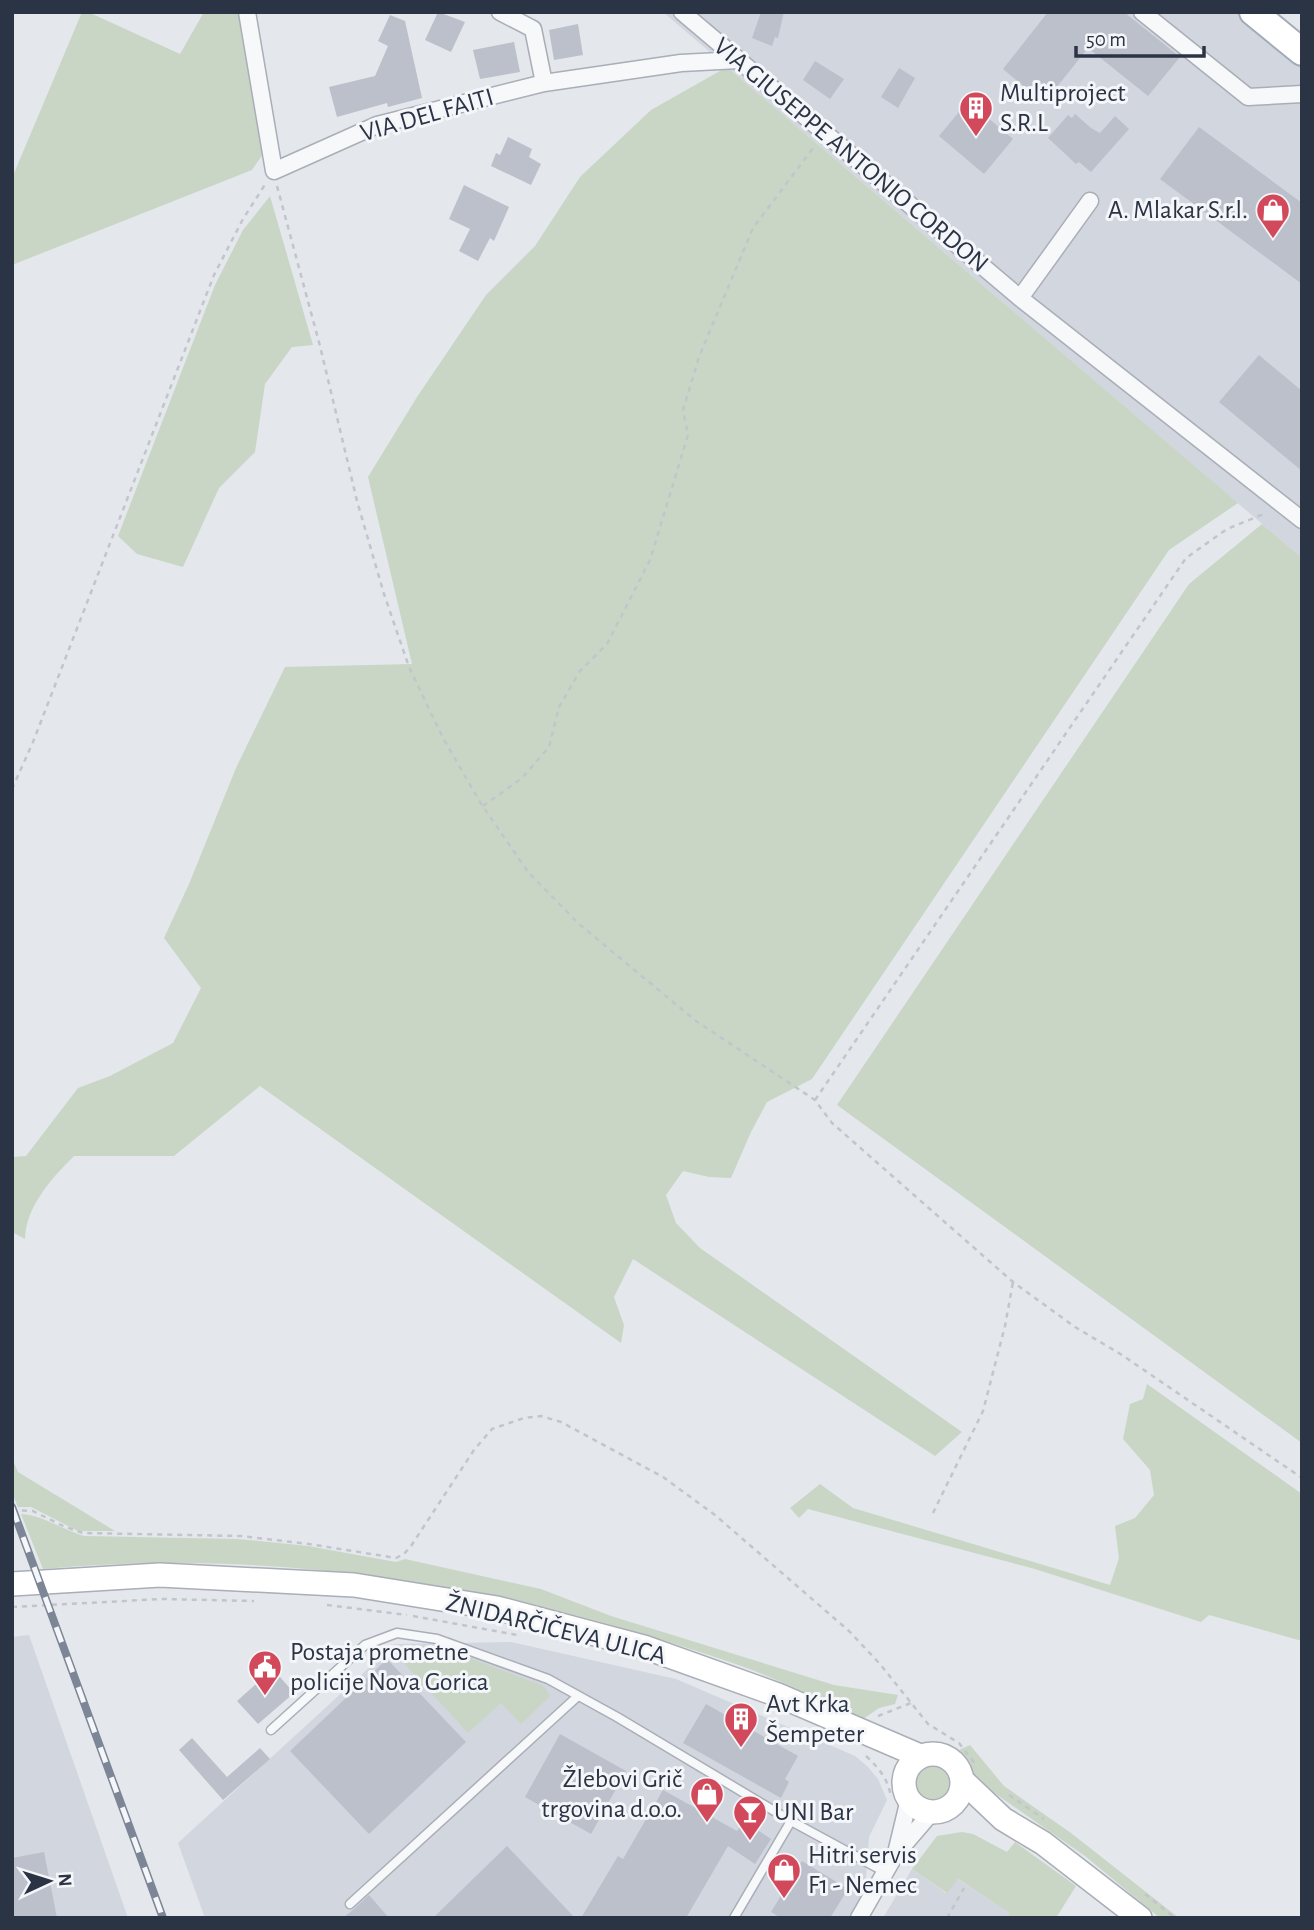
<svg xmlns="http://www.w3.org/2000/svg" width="1314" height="1930" font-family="'Alegreya Sans',sans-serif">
<rect width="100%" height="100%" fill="#e4e7ec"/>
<path fill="#d2d6de" d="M663 12H1242L1302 61V558Z
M29 1635 128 1918H12V1637Z
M511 1642 676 1679 855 1756 867 1766 878 1779 887 1800 869 1837 865 1891 850 1918H205L178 1843 395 1644Z
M912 1869 946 1893 957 1879 1011 1913 1007 1918H883Z"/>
<path fill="#c9d6c5" d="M82 12H88L180 54 204 12H239L263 154 252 170 12 265V178Z
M727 67 1238 503 1169 550 812 1079 767 1102 751 1132 731 1178 709 1177 683 1171 666 1195 676 1223 700 1248 962 1432 935 1456 633 1259 614 1297 624 1325 621 1343 260 1086 174 1156H74C52 1178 26 1206 25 1239L12 1232V1157L26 1156 78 1088 110 1076 173 1043 201 988 164 938 189 884 236 768 285 667 412 664 368 477 417 397 486 295 535 246 580 177 651 110Z
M270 196 313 345 292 347 265 384 255 452 219 488 183 567 137 554 118 536 215 285 243 230Z
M1262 524 1302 558V1443L837 1105 1189 584Z
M1147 1384 1302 1494V1641L1209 1615 1201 1622 1035 1569 808 1509 799 1518 790 1508 820 1484 853 1508 1110 1585 1119 1558 1115 1526 1135 1518 1154 1495 1150 1470 1123 1439 1130 1404 1143 1399Z
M12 1458 18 1472 115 1531H78L31 1507H18L12 1493Z
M21 1514C42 1515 63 1530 84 1536L238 1539 308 1546 396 1562 405 1559 541 1589 611 1616 834 1685 898 1695 895 1704 879 1708 863 1719C816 1697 770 1675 721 1659 502 1584 274 1548 43 1569Z
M402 1646 440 1647 544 1686 550 1696 521 1724 501 1703 468 1733 393 1651Z
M970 1745 1004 1786 1071 1833 1179 1918H1160L1085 1856 980 1783 968 1768 959 1750Z
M917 1783a16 16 0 1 1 32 0a16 16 0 1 1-32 0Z
M962 1832 973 1834 1007 1852 1015 1842 1076 1886 1056 1918H1007L1010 1913 958 1879 947 1893 912 1869 937 1836Z"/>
<path fill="#bbc0ca" d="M438 12 465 22 451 52 425 40Z
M761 12H784L778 38 775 37 772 46 752 38Z
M1048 12H1124L1180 57 1148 96 1088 48 1044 103 1003 69Z
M390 15 405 21 422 98 388 107 387 103 337 117 329 87 375 76 388 46 378 41Z
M578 24 583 55 554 60 549 30Z
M514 42 520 72 480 79 473 50Z
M815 61 844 79 830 99 803 80Z
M899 68 915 78 898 108 881 97Z
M968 101 1013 139 984 174 939 136Z
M1075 114 1091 128 1100 133 1115 116 1129 129 1091 172 1079 162 1076 164 1048 138 1068 115 1072 118Z
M1199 127 1302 203V284L1160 179Z
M508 137 532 149 529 157 541 164 531 185 491 166 496 153 500 155Z
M464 185 509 207 494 241 490 238 478 261 459 251 470 229 449 219Z
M1259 355 1302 391V471L1219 402Z
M387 1659 466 1742 369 1834 290 1751Z
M273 1669 294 1693 258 1724 237 1701Z
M706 1704 798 1756 785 1779 789 1782 781 1798 683 1743Z
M560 1734 626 1771 591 1834 525 1797Z
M192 1738 227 1777 260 1748 270 1759 223 1800 179 1750Z
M663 1790 737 1831 744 1821 771 1839 755 1864 728 1846 686 1918H581L618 1856 623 1859Z
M507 1846 575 1918H433L476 1876Z
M44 1852 57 1918H12V1858Z
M802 1861 848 1889 830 1918H781L771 1912Z
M369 1895 389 1918H343L354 1909Z"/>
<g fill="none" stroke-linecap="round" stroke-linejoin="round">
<g stroke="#a9aeb7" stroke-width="11">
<path id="lane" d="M271 1730 365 1645 397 1633 437 1639 548 1679 617 1717 791 1821 885 1872
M350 1904 578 1696
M734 1918 791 1821"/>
</g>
<g stroke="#a9aeb7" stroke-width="19">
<path id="street" d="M247 12 274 171 377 125 544 83 681 63 739 60
M500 12 533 29 544 83
M682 12 1020 298 1302 520
M1142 12 1248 97 1302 94
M1020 298 1090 201
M896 1853 909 1799
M859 1918 895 1855 932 1812"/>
</g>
<g stroke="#a9aeb7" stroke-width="26">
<path id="secondary" d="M12 1584 160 1575 354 1585 497 1608 644 1647 778 1695 920 1756
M904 1783a29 29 0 1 1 58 0a29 29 0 1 1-58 0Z
M962 1780 1003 1819 1043 1843 1140 1918"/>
</g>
<g stroke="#a3abb8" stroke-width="30">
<path id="primary" d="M1253 12 1302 52"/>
</g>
<path stroke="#c2c5cb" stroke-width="2.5" stroke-dasharray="5 5" stroke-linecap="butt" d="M277 186 320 346 357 501 384 594 409 667 443 738 480 802 528 872 579 924 696 1021 815 1100 832 1123 1013 1282 1075 1327 1122 1355 1302 1478
M12 789 33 742 214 275 243 219 266 183
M483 806 522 778 549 747 559 707 580 671 607 644 650 560 688 435 683 410 699 357 753 228 814 147
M815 1100 1186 558 1227 529 1266 513
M12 1510 33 1511 63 1526 83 1533 241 1536 309 1544 396 1558 404 1554 411 1546 474 1450 492 1429 524 1418 541 1416 561 1422 663 1477 715 1515 849 1631 880 1664 928 1724 959 1743 976 1765
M933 1513 983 1411 1005 1326 1013 1282
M327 1605 407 1615
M12 1607 162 1599 254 1601
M413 1616 517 1635
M878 1716 911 1703
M866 1756C879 1768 888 1779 891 1797
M1009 1795 1044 1819
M1145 1894 1175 1918
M947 1918 964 1888"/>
<use href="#lane" stroke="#f7f8fa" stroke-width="8"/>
<use href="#street" stroke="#f7f8fa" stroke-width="16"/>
<use href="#secondary" stroke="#fff" stroke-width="23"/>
<use href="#primary" stroke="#fff" stroke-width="26"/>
<g stroke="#7d8696" stroke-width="8">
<path id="rail" d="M12 1507 163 1918"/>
</g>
<use href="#rail" stroke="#f4f6f9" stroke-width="5" stroke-dasharray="16" stroke-linecap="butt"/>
</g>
<defs>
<g id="building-pin" transform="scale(1.75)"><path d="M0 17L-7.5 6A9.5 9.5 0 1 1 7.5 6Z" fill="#d1495b" stroke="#f4f6f9"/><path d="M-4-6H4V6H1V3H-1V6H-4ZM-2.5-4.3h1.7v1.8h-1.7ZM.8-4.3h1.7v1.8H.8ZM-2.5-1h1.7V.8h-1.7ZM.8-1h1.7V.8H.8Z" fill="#fff"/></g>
<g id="shop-pin" transform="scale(1.75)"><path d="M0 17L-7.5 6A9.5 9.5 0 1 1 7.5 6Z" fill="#d1495b" stroke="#f4f6f9"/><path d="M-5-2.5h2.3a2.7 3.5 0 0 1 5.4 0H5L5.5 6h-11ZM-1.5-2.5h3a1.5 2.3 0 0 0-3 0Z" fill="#fff"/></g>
<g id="civic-pin" transform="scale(1.75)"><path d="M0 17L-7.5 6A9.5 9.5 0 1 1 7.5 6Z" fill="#d1495b" stroke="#f4f6f9"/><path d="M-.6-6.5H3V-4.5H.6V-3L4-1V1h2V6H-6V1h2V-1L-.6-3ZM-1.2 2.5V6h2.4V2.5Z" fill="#fff"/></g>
<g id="bar-pin" transform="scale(1.75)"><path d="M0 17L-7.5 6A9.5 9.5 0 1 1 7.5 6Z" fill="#d1495b" stroke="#f4f6f9"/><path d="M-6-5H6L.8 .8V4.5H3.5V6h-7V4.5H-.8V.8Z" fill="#fff"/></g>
</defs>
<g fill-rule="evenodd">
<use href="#building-pin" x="976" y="108"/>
<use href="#shop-pin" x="1273" y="210"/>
<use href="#civic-pin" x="265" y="1667"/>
<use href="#building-pin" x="741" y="1719"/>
<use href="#shop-pin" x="707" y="1794"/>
<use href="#bar-pin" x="750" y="1812"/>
<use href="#shop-pin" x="784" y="1870"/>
</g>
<g text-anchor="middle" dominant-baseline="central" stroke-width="6" stroke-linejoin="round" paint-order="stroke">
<g font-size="26" fill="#2b3445" stroke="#f4f6f9" text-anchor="start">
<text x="1000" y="93">Multiproject<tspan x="1000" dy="30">S.R.L</tspan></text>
<text x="1248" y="210" text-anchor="end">A. Mlakar S.r.l.</text>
<text x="290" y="1652">Postaja prometne<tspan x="290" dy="30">policije Nova Gorica</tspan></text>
<text x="766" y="1704">Avt Krka<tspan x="766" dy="30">Šempeter</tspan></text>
<text x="682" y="1779" text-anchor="end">Žlebovi Grič<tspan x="682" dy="30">trgovina d.o.o.</tspan></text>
<text x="774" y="1812">UNI Bar</text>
<text x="808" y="1855">Hitri servis<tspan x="808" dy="30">F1 - Nemec</tspan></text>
</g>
<g font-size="26" fill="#2b3445" stroke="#f4f6f9">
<text transform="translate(427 115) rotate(-16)">VIA DEL FAITI</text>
<text transform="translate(851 155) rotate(40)">VIA GIUSEPPE ANTONIO CORDON</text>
<text transform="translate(556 1629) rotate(14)">ŽNIDARČIČEVA ULICA</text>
</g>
</g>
<rect width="1314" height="1930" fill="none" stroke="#2b3445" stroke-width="28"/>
<g transform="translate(49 1881) rotate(86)" stroke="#f4f6f9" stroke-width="5" paint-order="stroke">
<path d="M0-5L12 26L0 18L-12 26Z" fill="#2b3445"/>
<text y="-10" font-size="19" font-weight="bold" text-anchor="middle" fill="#2b3445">N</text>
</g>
<path d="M1076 46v10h128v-10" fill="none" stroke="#2b3445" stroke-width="3.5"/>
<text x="1086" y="46" font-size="21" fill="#2b3445" stroke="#f4f6f9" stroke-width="5" paint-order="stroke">50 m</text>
</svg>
